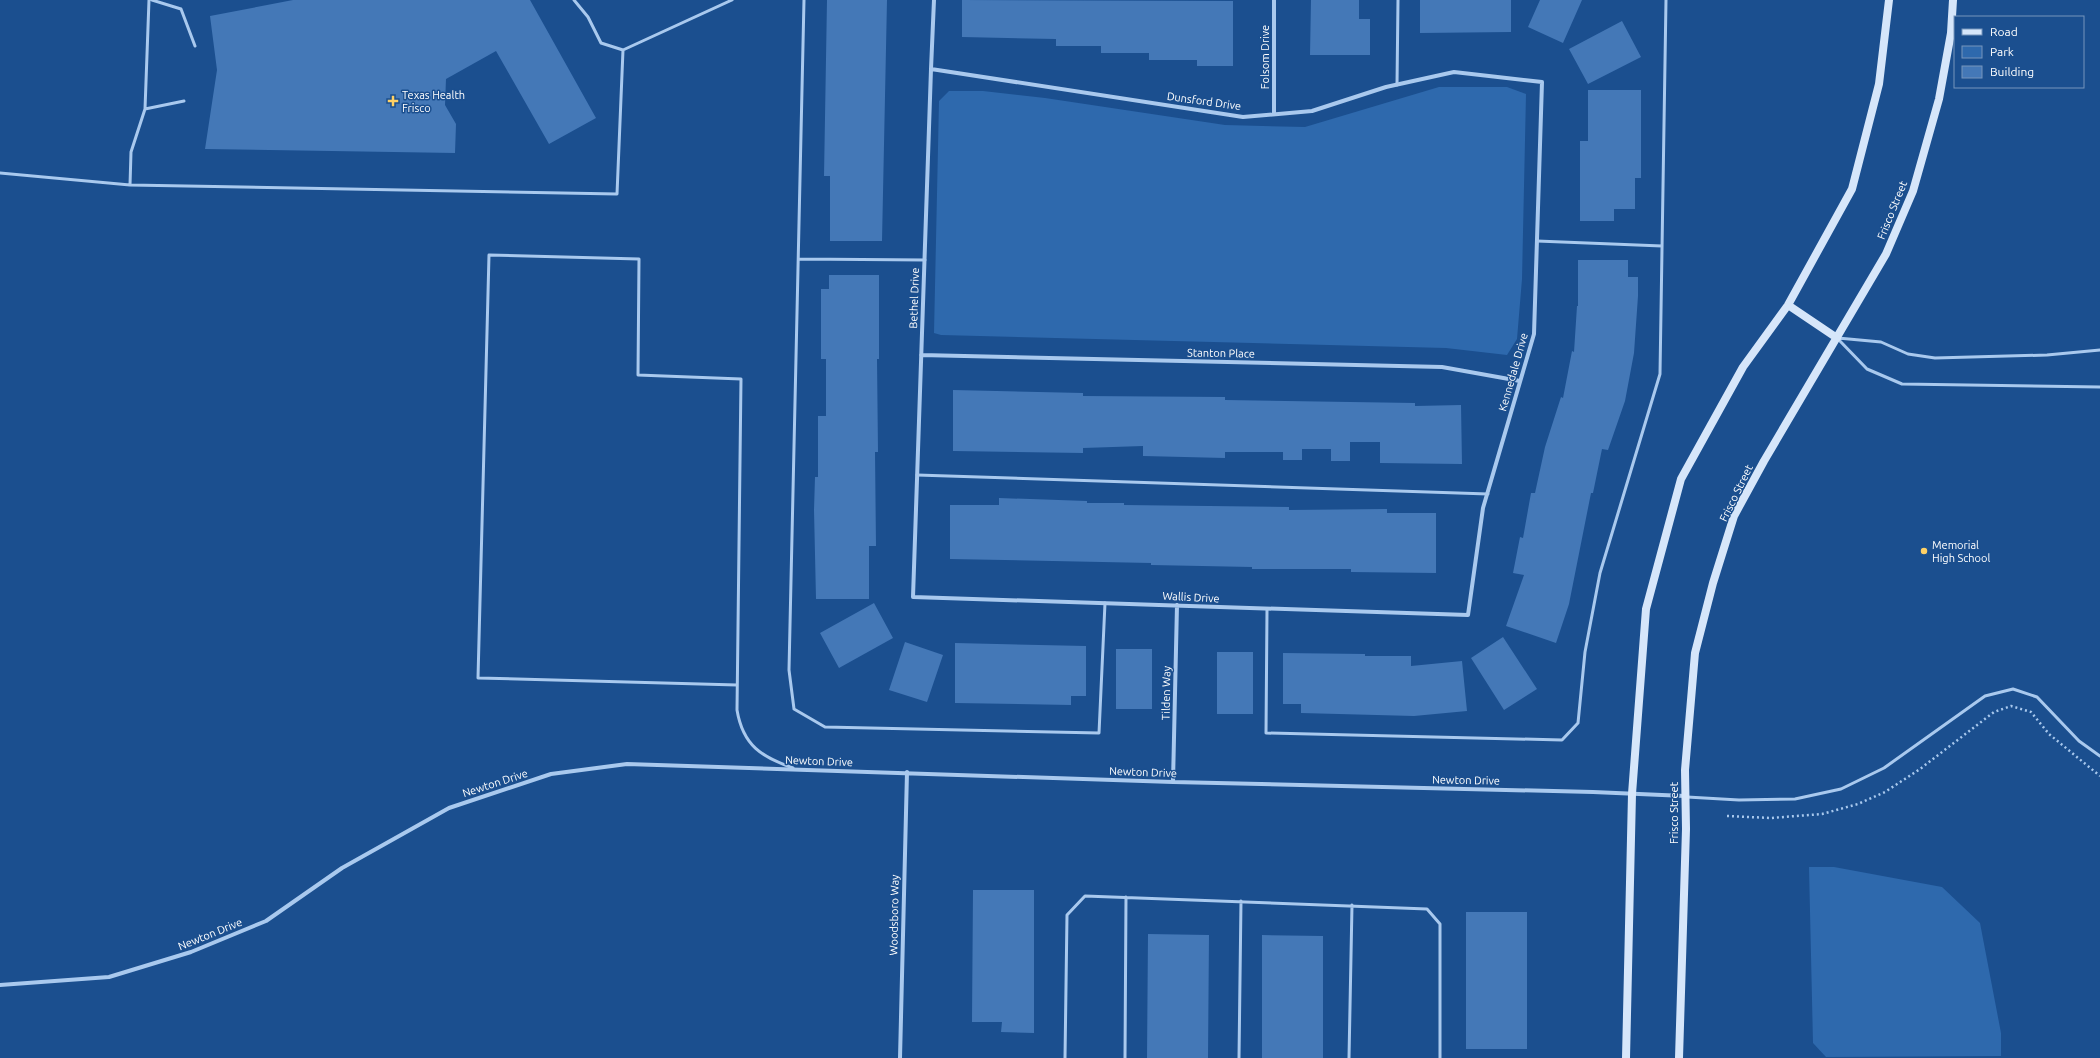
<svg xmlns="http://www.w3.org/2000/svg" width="2100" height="1058" font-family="Ubuntu,sans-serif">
<rect width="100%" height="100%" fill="#1b4f8f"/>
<path fill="#2e69ad" d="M1439 87H1507L1526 94 1522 279 1517 339 1507 355 1446 348 941 335 934 333 939 101 949 91H983L1045 98 1225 125 1305 127Z
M1809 867H1834L1942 887 1980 923 2001 1033V1056L1826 1057 1813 1043Z"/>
<path fill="#4478b7" d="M293 0H530L596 118 549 144 496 51 446 79 445 105 456 124 455 153 205 149 217 70 210 16Z
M827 0H887L882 241H830V176H824Z
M962 0 1233 1V66H1197V60H1149V53H1101V46H1056V39L962 37Z
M1311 0H1359V19H1370V55H1310Z
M1420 0H1511V32L1420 33Z
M1540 0H1582L1563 43 1528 27Z
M1622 21 1641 57 1588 84 1569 49Z
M1588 90H1641V178H1635V209H1614V221H1580V141H1588Z
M1578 260H1628V277H1638V296L1634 353 1625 401 1608 450 1602 449 1593 493H1591L1569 604 1556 643 1506 626 1524 575 1513 573 1520 537 1523 538 1531 493H1535L1545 447 1561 397 1563 398 1572 351 1574 352 1577 306H1578Z
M829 275H879V359H877L878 452H875L876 546H869V599H816L814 510 815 477H818V416H826V359H821V289H829Z
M953 390 1083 393V396L1225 397V400L1415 403V406L1461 405 1462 464 1380 463V442H1350V461H1331V449H1302V460H1283V452H1225V458L1143 456V446L1083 448V453L953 451Z
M999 498 1087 501V503H1124V505L1289 507V510L1387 509V513H1436V573L1351 572V569H1252V567L1151 565V563L950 559V505H999Z
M874 603 893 638 839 668 820 633Z
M1503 637 1537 689 1504 710 1471 658Z
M905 642 943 655 927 702 889 690Z
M955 643 1086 646V696H1071V705L955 703Z
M1116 649H1152V709H1116Z
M1217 652H1253V714H1217Z
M1283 653 1365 654V656H1411V666L1462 661 1467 711 1414 716 1301 713V704H1283Z
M973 890H1034V1033L1001 1032 1002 1022H972Z
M1466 912H1527V1049H1466Z
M1148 934 1209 935 1208 1058H1147Z
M1262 935 1323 936V1058H1262Z"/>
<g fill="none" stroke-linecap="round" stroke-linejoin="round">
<path stroke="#a9c9ee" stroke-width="2.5" stroke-dasharray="2 3" stroke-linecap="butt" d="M1727 816 1771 818 1822 814 1858 804 1885 792 1920 769 1994 712 2011 706 2031 712 2049 734 2100 776"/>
<path stroke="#a9c9ee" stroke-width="3" d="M152 0 181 9 195 46
M574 0 588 17 601 43 623 50 732 0
M804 0 789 670 794 709 825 727 1099 733 1105 603
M1397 85 1398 0
M145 109 184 101
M0 173 130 185 131 152 145 109 149 0
M130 185 617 194 623 50
M1537 241 1662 246
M799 259 925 260
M1838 338 1881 342 1908 354 1935 358 2047 355 2100 350
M1838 339 1867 369 1902 384 2100 387
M917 475 1488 494
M1267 610 1266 733 1562 740 1578 723 1585 652 1600 573 1660 374 1666 0
M737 685 478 678 489 255 639 259 638 375 741 379 737 710C743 746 762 757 793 768
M1687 797 1739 800 1795 799 1841 789 1884 768 1985 696 2013 689 2037 697 2079 741 2100 756
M1065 1058 1067 915 1085 896 1427 909 1440 924V1058
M1125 1058 1126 897
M1239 1058 1241 901
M1349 1058 1352 905"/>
<path stroke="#a9c9ee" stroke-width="4" d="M931 69 1243 117 1312 111 1386 87 1454 72 1542 82 1534 334 1483 508 1468 615 913 597 931 69 934 0
M1274 114V0
M921 355 1442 367 1520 381
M1173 782 1177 605
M0 985 109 977 191 952 266 921 342 868 449 808 551 774 627 764 1173 782 1593 792 1685 796
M900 1058 907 772"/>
<path stroke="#d6e6fa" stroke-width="8" d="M1788 305 1837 338
M1626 1058 1632 794 1646 609 1681 479 1743 367 1788 305 1852 189 1879 84 1889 0
M1679 1058 1686 829 1685 770 1695 653 1713 583 1734 516 1764 461 1886 254 1913 191 1939 99 1951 33 1953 0"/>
</g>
<g fill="#ffd166" stroke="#1b4f8f" stroke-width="1.5">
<path d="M391 95h4v4h4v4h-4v4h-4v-4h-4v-4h4z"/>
<circle cx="1924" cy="551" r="4"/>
</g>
<g text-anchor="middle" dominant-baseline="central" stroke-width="3" stroke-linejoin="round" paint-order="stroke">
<g font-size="11" fill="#fff" stroke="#1b4f8f">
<text transform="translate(1265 57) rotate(-90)">Folsom Drive</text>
<text transform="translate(1204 101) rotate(8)">Dunsford Drive</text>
<text transform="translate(1892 210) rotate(-68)">Frisco Street</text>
<text transform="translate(914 298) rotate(-88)">Bethel Drive</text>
<text transform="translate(1221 353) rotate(1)">Stanton Place</text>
<text transform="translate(1513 372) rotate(-74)">Kennedale Drive</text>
<text transform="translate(1736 493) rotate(-64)">Frisco Street</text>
<text transform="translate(1191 597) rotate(3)">Wallis Drive</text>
<text transform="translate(1166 693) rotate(-89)">Tilden Way</text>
<text transform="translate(819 761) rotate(2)">Newton Drive</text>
<text transform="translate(1143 772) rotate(2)">Newton Drive</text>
<text transform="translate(1466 780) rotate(1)">Newton Drive</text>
<text transform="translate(495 783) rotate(-18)">Newton Drive</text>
<text transform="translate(1674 813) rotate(-90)">Frisco Street</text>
<text transform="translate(894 915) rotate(-89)">Woodsboro Way</text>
<text transform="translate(210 934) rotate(-22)">Newton Drive</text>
</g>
<g font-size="11" fill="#fff" stroke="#1b4f8f" text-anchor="start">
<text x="402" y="95">Texas Health<tspan x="402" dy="13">Frisco</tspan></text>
<text x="1932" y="545">Memorial<tspan x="1932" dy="13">High School</tspan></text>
</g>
</g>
<rect x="1954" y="16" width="130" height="72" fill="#1b4f8f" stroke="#7695bc"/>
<rect x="1962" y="29" width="20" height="6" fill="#d6e6fa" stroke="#7695bc"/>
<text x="1990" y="36" font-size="12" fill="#ffffff">Road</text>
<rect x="1962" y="46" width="20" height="12" fill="#2e69ad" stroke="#7695bc"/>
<text x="1990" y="56" font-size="12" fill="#ffffff">Park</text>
<rect x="1962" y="66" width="20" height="12" fill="#4478b7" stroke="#7695bc"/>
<text x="1990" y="76" font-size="12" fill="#ffffff">Building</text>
</svg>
